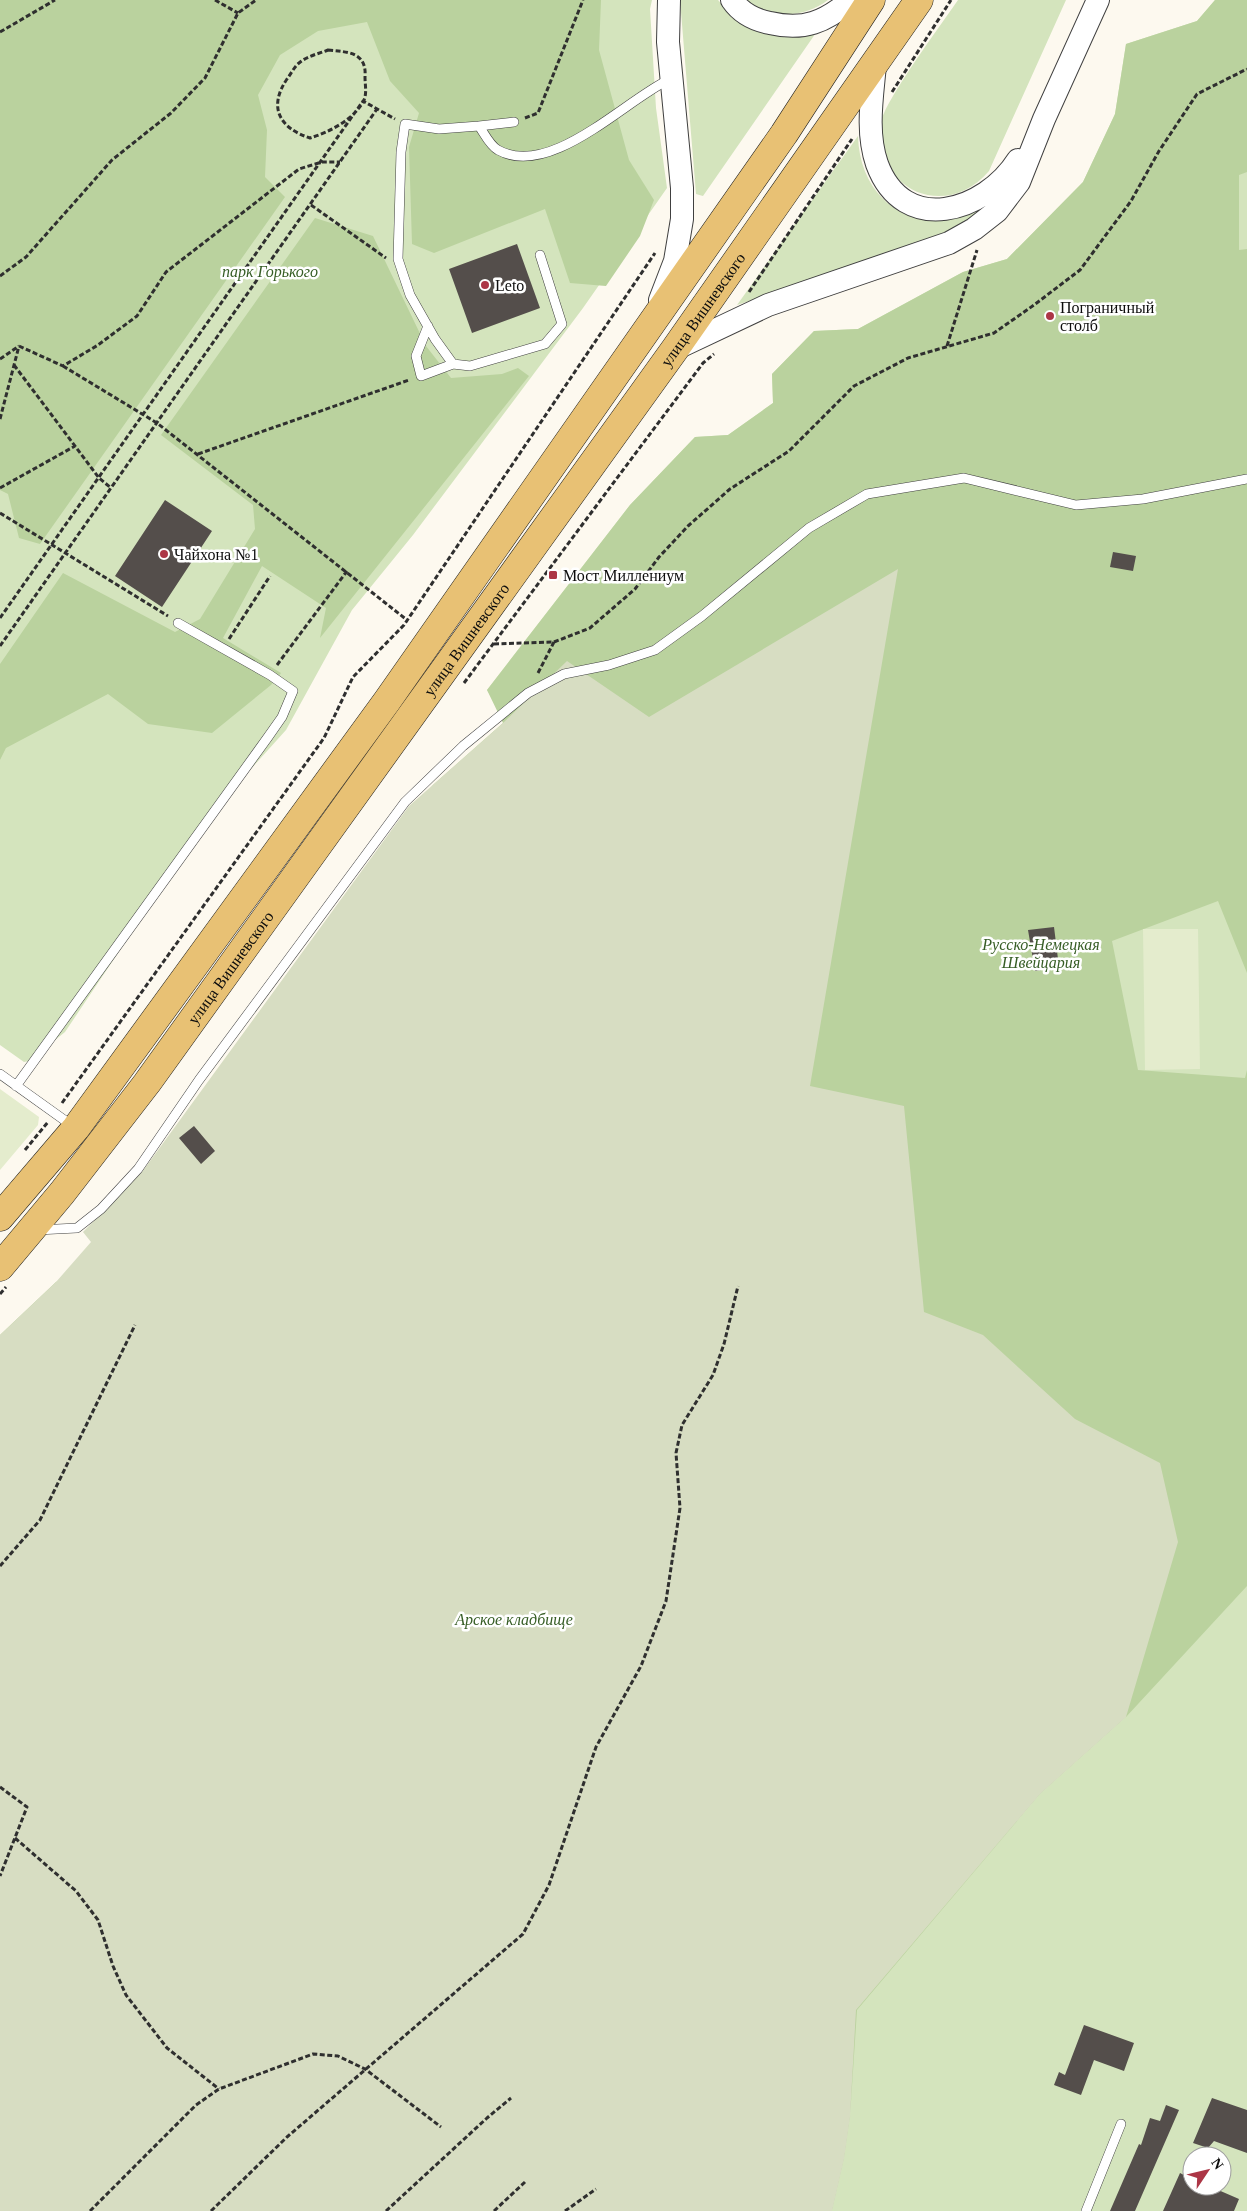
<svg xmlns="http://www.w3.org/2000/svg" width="1247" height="2211" font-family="Georgia,serif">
<rect width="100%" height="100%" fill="#fdf9ef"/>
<path fill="#d4e4bd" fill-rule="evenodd" d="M0 0H652L650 9 656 108 667 188 583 308 413 535 352 610 286 730 214 810 65 1032 29 1061 24 1062 0 1045Z
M680 0H718L728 11 820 27 703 196 696 194Z
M746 0H828C805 18 769 20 746 0Z
M958 0H1066L989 171C946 222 873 190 881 123 883 103 943 22 958 0Z
M1215 0H1247V2211H832L844 2159 850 2117 856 2010 1040 1794 1126 1717 487 690 630 505 695 437 728 435 773 403 772 374 814 331 858 329 963 272 1007 259 1083 182 1115 114 1126 44 1197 21ZM1192 2156H1222V2186H1192Z
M858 136C860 211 932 245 992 201L943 239 737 305Z"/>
<path fill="#bad29e" d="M0 0H601L599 50 629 160 654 200 640 236 606 286 570 283 545 209 434 253 412 244 409 147 419 113 390 81 367 22 318 31 280 55 258 95 267 130 265 177 285 197 40 544 19 538 8 494 0 490Z
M1215 0H1247V172L1239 175V250L1247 249V973L1218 901 1112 941 1138 1070 1245 1078 1247 1070V1586L1126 1717 1040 1794 857 2010 850 2117 844 2159 832 2211H0V1335L56 1282 119 1254 433 785 503 723 487 690 630 505 695 437 728 435 773 403 772 374 814 331 858 329 963 272 1007 259 1083 182 1115 114 1126 44 1197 21Z
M315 218 373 236 426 346 451 378 502 374 518 368 529 376 320 638 326 608 262 566 223 638 281 673 271 685 212 733 148 724 108 694 6 748 0 760V664L63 573 175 632 200 619 255 529 253 505 161 435Z"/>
<path fill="#d7ddc2" d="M898 569 810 1086 904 1106 924 1312 983 1335 1075 1419 1160 1463 1178 1542 1126 1717 1040 1794 856 2010 850 2117 844 2159 832 2211H0V1335L56 1282 91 1242 83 1232 142 1172 409 806 503 723 567 661 649 717Z"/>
<path fill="#e4eccd" d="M1143 929H1198L1200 1069 1145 1070Z
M0 1089 39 1117 38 1125 0 1170Z"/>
<path fill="#544e4b" d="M517 244 540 308 472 333 449 269Z
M165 500 212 531 162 607 115 576Z
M1113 552 1136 556 1133 571 1110 567Z
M1054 927 1059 967 1035 971 1028 930Z
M194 1126 215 1151 201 1164 179 1138Z
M1084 2025 1134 2043 1124 2071 1094 2060 1081 2095 1054 2085 1059 2072 1065 2075Z
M1212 2098 1247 2110V2153L1214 2141 1208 2148 1193 2143Z
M1166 2105 1179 2110 1135 2211H1110L1139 2144 1141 2145 1150 2118 1160 2121Z
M1180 2173 1192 2179V2186H1209L1239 2199 1234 2211H1163Z"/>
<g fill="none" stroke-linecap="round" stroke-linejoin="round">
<g stroke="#404040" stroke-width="10">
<path id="service" d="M479 126 514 122
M540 255 562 324 545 344 470 366 453 364 435 339 410 295 398 259 401 152 405 124 439 129 479 126C484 133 490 146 498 150 550 179 624 101 670 79
M428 326 416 356 421 376 453 364
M0 1074 74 1127
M16 1086 268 737 282 717 293 691 270 675 178 623
M37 1230 77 1228 101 1209 138 1169 199 1080 405 802 463 746 528 693 564 674 609 665 655 650 702 616 809 528 867 494 964 478 1076 505 1143 499 1247 479
M1086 2211 1121 2124"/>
</g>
<g stroke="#404040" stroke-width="24">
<path id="tertiary" d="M732 0C741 13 754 20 770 23 804 31 825 22 851 0
M875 65C872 98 866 132 877 164 904 237 985 212 1018 160
M660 300 675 261 682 219V188L668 42 669 0
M675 349 768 305 949 243 974 229 997 211 1019 182 1044 119 1098 0"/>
</g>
<g stroke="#1e1e1e" stroke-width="29">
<g id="primary">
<path d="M0 1217 76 1128 387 701 784 134 871 0"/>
<path id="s1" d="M0 1267 62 1193 147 1083 675 349 919 0"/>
</g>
</g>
<path stroke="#2f2f2f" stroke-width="3" stroke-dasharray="5 2.5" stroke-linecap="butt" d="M215 0 238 13
M0 32 55 0
M328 50C348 52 367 52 365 77 365 85 367 93 364 100 354 120 329 132 310 138 279 128 268 107 287 79 291 74 294 67 299 63 307 56 318 54 328 50Z
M892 92 951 0
M525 118 538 113 583 0
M311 205 386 258
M0 276 26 257 112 160 171 113 205 78 238 13 256 0
M749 292 852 139
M19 346 63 366 98 345 137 316 166 272 299 169 322 162H340
M947 346 977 250
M0 359 19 346
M14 365 99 478 111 488
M63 366 157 423 407 620
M0 419 19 346
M198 454 409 380
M0 488 75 446
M0 513 168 616
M0 618 363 101 395 119
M229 639 270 576
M494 644 554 642 590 628 635 589 659 557 688 526 730 489 789 451 854 386 908 358 994 333 1034 305 1080 270 1131 201 1159 151 1197 94 1247 69
M0 646 377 109
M277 665 347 571
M538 673 554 642
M464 683 703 363 714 354
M62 1103 324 738 353 677 404 625 655 253
M25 1150 48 1122
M0 1294 6 1287
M0 1566 40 1520 135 1325
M0 1787 27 1807 0 1876
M15 1838 76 1891 98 1920 113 1966 126 1995 167 2048 219 2089
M90 2211 196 2105 219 2089 313 2054 338 2056 365 2069 441 2127
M211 2211 287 2137 523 1934 549 1885 596 1747 641 1666 666 1601 680 1508 676 1453 682 1425 713 1375 724 1344 738 1286
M386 2211 487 2118 511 2098
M494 2211 525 2182
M565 2211 596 2189"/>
<use href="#service" stroke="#fff" stroke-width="9"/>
<use href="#tertiary" stroke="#fff" stroke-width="22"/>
<use href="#primary" stroke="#e8c174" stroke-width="28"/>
</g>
<g fill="#ac3646" stroke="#fff" stroke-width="2">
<circle cx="485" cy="285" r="5"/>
<circle cx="1050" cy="316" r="5"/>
<circle cx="164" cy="554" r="5"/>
<rect x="548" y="570" width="10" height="10" rx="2.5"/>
</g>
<g text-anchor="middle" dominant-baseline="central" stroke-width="5" stroke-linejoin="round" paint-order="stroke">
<g font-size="16" font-style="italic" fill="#365d25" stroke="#fff">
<text x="270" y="271">парк Горького</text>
<text x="1041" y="944">Русско-Немецкая<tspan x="1041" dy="18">Швейцария</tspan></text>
<text x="514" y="1619">Арское кладбище</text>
</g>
<g font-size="16" fill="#0d0d0d" stroke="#fff" text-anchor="start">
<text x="495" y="285">Leto</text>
<text x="1060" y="307">Пограничный<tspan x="1060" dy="18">столб</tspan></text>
<text x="174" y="554">Чайхона №1</text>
<text x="563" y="575">Мост Миллениум</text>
</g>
<g font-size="16" fill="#0d0d0d" stroke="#fff">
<text stroke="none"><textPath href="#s1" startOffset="1188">улица Вишневского</textPath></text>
<text stroke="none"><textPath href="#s1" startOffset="782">улица Вишневского</textPath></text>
<text stroke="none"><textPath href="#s1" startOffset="378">улица Вишневского</textPath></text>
</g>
</g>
<g transform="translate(1207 2171) rotate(55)"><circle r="24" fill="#ffffff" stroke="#9e9e9e"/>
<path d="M0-4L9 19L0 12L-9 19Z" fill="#ac3646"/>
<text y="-8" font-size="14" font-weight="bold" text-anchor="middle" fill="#0d0d0d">N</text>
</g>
</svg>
